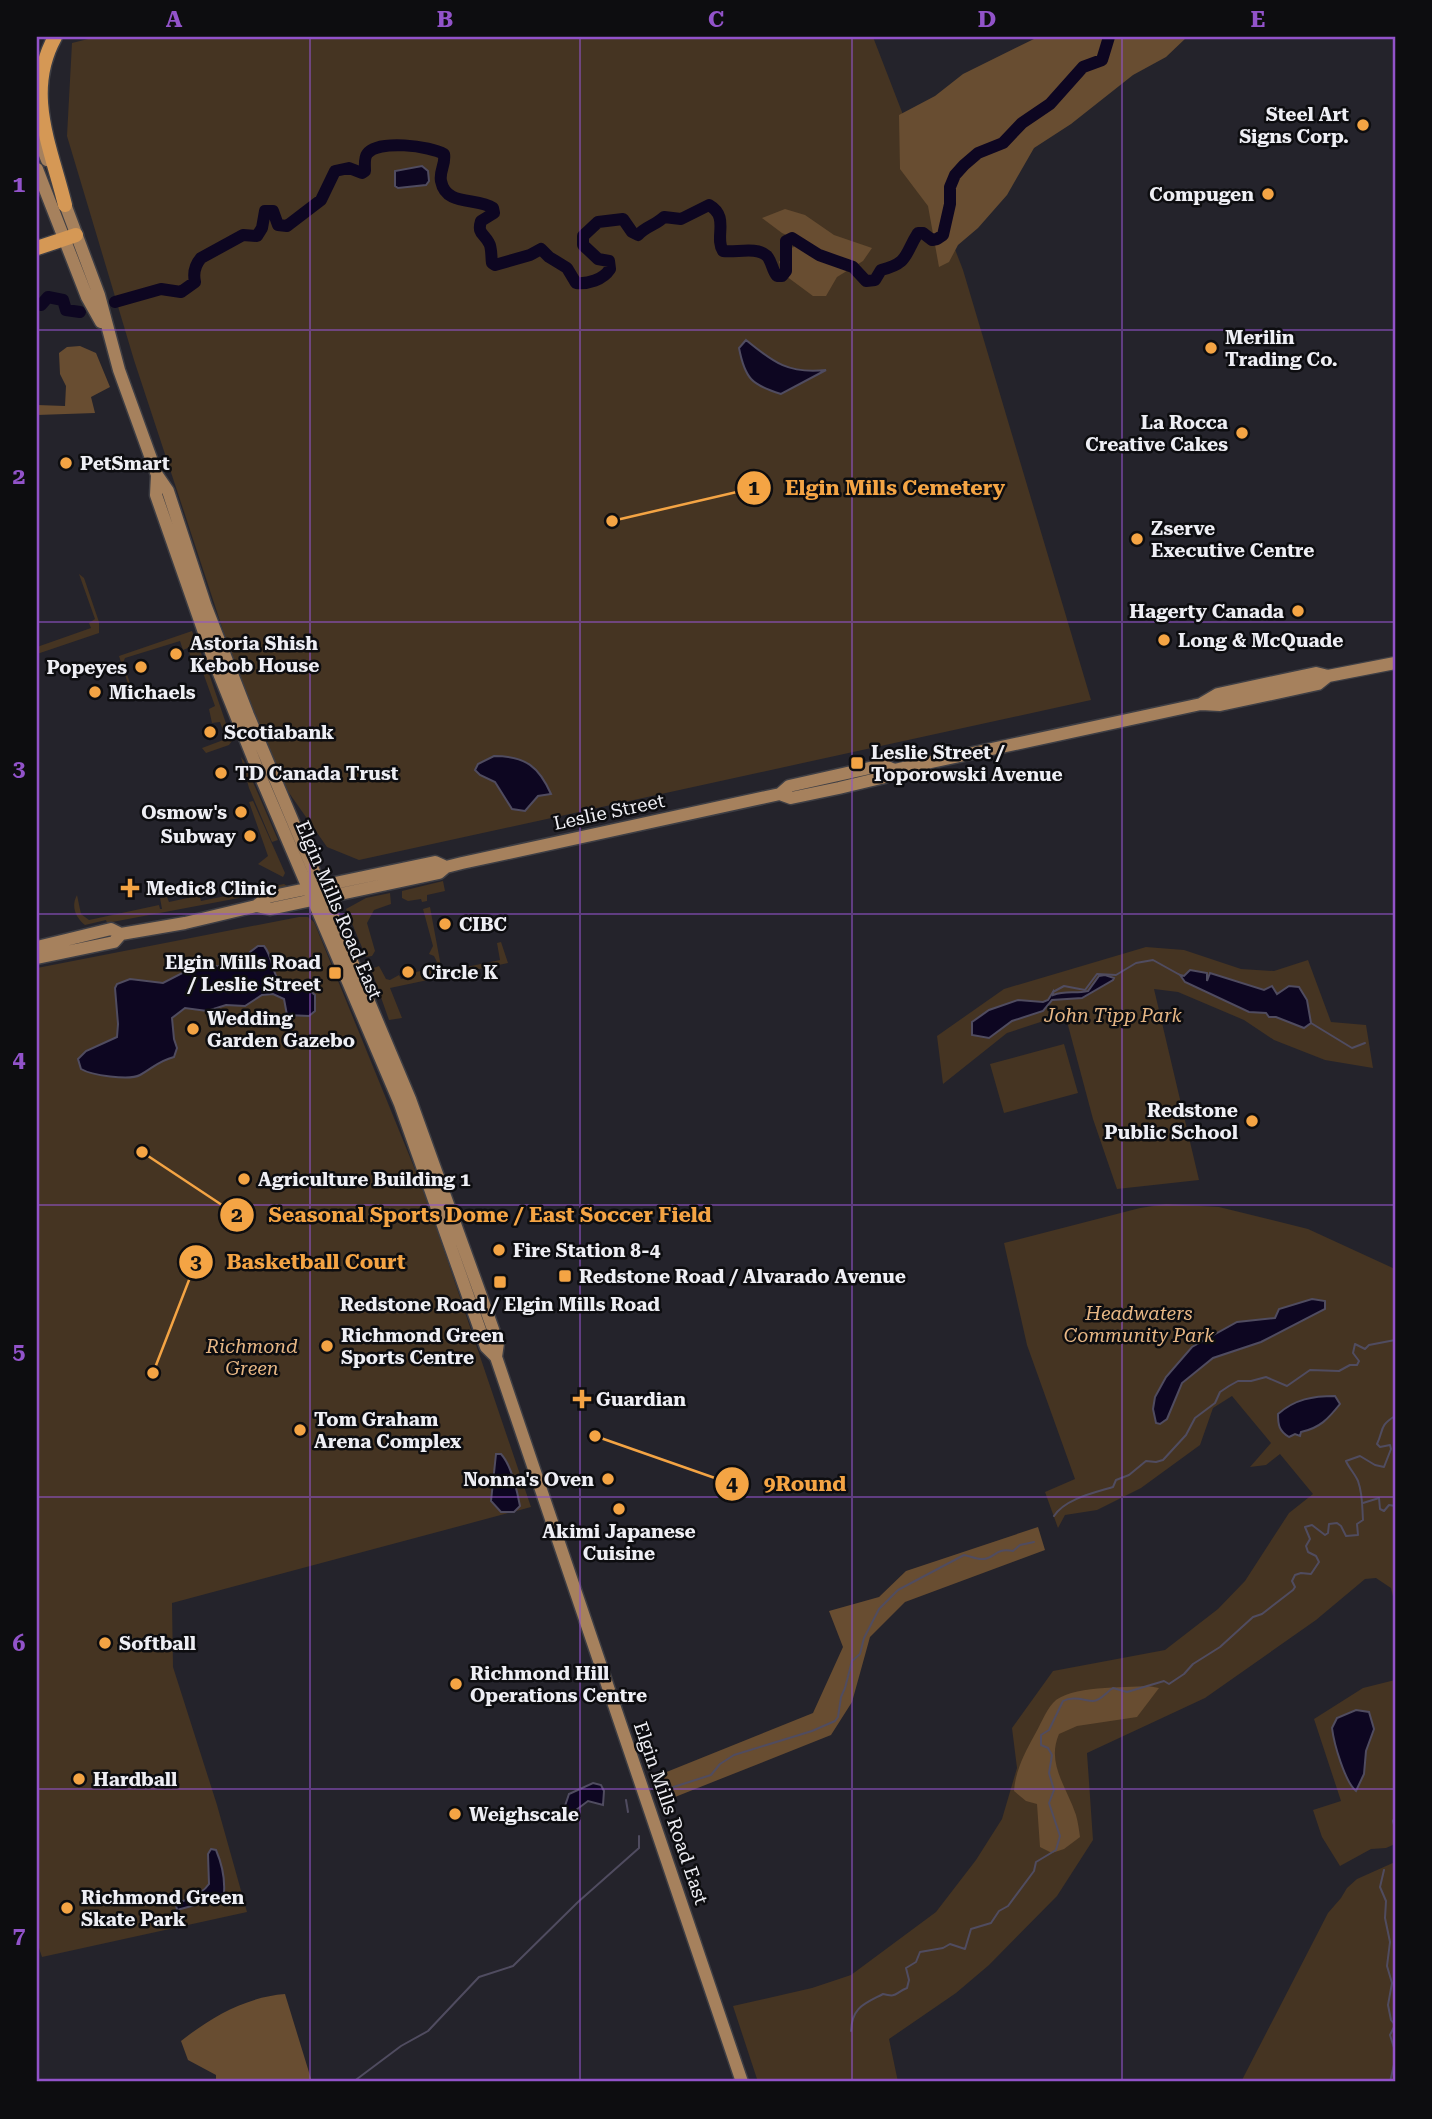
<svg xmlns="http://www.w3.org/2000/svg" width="1432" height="2119" font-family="'Roboto Serif',serif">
<rect width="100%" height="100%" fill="#24232b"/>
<path fill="#453422" d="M96 37H873L963 270 1091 700 359 860 327 847 287 790 247 703 134 360 67 136 72 43Z
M79 574 84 578 99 622V633L37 654V647L91 628 89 623 95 619Z
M192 631 205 663 193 667 188 648 183 650 180 641 125 658 123 663 130 683 128 684 119 656Z
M206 665 232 741 229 745 206 753 202 748 226 739 220 722 212 723 209 709 215 706 201 667Z
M241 757 244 761 278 840 272 842 249 788Z
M253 801 285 873 283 877 258 864 268 856 249 802Z
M443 881 445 891 427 895V901L422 902 421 899 408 901 402 898V891Z
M284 884 287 886 281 890 107 923 106 920 85 925C75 917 71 906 77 895L81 914 89 920 159 905 160 909H162L160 898 167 897 169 902 192 897V892L198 891 201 901Z
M390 893 391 904 374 910 367 923 375 951 372 956 366 957 346 909 366 898Z
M430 907 442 972 500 960 497 943 501 942 508 963 390 988 402 1018 389 1020 371 969 379 966 386 979 390 980 399 975 401 979 416 975V972L434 968 437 962 434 956 429 954 433 946 423 909Z
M299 917H308L314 922 425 1194 531 1507 172 1603 173 1667 217 1805 247 1912 42 1957 37 1942V968Z
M1146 947 1184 950 1241 969 1274 971 1308 960 1331 1022 1366 1025 1373 1068 1325 1060 1274 1040 1244 1020 1178 992 1154 989 1199 1180 1117 1189 1093 1119 1065 1014 1007 1033 943 1084 937 1036 1004 989Z
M1064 1044 1078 1093 1004 1113 990 1064Z
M1166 1204 1219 1207 1308 1229 1395 1269V1605L1391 1588 1376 1578 1365 1579 1316 1620 1205 1698 1087 1753 1093 1840 1057 1896 989 1965 956 1993 889 2039 898 2082H758L733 2006 812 1988 851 1975 936 1912 976 1860 1002 1819 1017 1768 1012 1728 1053 1671 1165 1650 1218 1609 1245 1581 1289 1513 1313 1494 1280 1454 1266 1465 1250 1467 1271 1443 1232 1396 1213 1408 1200 1445 1141 1488 1097 1510 1065 1515 1058 1528 1045 1492 1075 1479 1027 1345 1004 1243 1140 1208Z
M1395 1680V1844L1386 1848 1371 1849 1340 1866 1322 1837 1313 1810 1341 1801 1314 1719 1363 1688Z
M1395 1862V2082H1241L1328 1913 1341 1898 1347 1888 1357 1879Z"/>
<path fill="#684d31" d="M1038 37H1187L1166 57 1133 75 1071 124 1034 148 1007 195 978 228 958 245 949 262 939 267 928 206 900 169 899 115 935 96 963 74Z
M785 209 805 215 834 235 872 248 863 261 837 277 826 296H813L786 276 779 262 788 249 794 247 795 239 782 233 762 218Z
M80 346 96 353 110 387 91 397 95 413 37 415V405L65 406 66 386 60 374 59 353 67 347Z
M1038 1527 1045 1550 905 1602 870 1637 852 1702 831 1735 665 1801 664 1773 813 1713 843 1647 829 1611 879 1597 906 1571Z
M1148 1686 1159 1688 1137 1717 1077 1726 1059 1734C1046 1764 1067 1787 1076 1815 1078 1822 1079 1830 1080 1837L1064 1849 1052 1853 1040 1847 1037 1804 1026 1801 1014 1791C1015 1772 1025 1752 1034 1736 1040 1726 1045 1712 1053 1703 1069 1685 1125 1688 1148 1686Z
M285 1994 312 2082H216V2075L188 2060 181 2041C211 2017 246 1997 285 1994Z"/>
<path fill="#0d0621" stroke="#504c60" stroke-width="2" d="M422 166 428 171 429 181 426 185 398 188 395 186V171Z
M746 340C774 363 789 374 826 370L781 394C752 385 745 379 739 348Z
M494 756C526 756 539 767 551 794L538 796 525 811 512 809 495 782 480 775 475 770 478 764Z
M258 946H264C273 957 271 971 280 983L309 990 315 995V1011L309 1016 287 1015 284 999 273 994 262 995 245 1006 226 1005 207 1011 185 1008 172 1018 174 1039 177 1048 174 1057C158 1061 153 1068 140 1075 129 1081 91 1075 81 1069L78 1059 86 1051 117 1037 118 1024 115 988 117 984 130 979 163 983 192 968 235 965 245 961 250 952Z
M1190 970 1207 973V981L1210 973 1264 990 1272 986 1277 994 1289 986 1299 987 1307 1000 1311 1023 1304 1028 1276 1017H1269L1266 1013 1249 1012 1185 982 1180 975 1184 976Z
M1105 975 1114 978 1113 980 1082 998 1052 1000 1043 1011 1012 1021 989 1038 972 1035V1022L989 1010 1018 1000 1043 1002 1048 1000 1053 992V995C1066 990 1075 994 1088 991L1099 976Z
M1312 1299 1325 1301V1309L1261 1342 1213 1358 1182 1383 1167 1419 1160 1424 1156 1423 1153 1409 1155 1397 1166 1377 1192 1347 1237 1322 1275 1318 1279 1309Z
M1335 1396 1340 1404C1328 1419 1320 1428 1301 1432L1300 1436 1295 1434 1289 1437C1279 1431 1278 1425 1278 1414 1295 1399 1313 1396 1335 1396Z
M496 1454H501C512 1466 517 1490 520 1506L514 1512H501L491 1501Z
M1356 1710 1369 1712 1374 1729 1366 1751 1364 1774 1356 1791C1345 1782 1334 1744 1332 1728L1337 1718Z
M593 1783 601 1785 604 1791 603 1805 588 1801 568 1816 564 1809 569 1794Z
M211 1849 216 1850C222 1864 225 1879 224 1893L210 1901 177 1910 176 1905C186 1898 201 1896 209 1884L208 1854Z"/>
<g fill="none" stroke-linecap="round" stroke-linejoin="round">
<path stroke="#504c60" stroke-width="2" d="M1053 992 1064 986 1085 990 1097 974 1116 975 1136 963 1153 960 1180 975
M1311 1023 1352 1048 1365 1043
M1363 1503 1379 1498 1380 1509 1384 1511 1389 1505 1395 1506
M1054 1516C1065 1499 1093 1493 1113 1487L1116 1480 1129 1475 1146 1461 1156 1462 1163 1460 1186 1435 1195 1418 1215 1403 1220 1392 1229 1386 1238 1381H1251L1266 1377 1287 1386 1310 1370 1339 1371 1350 1365H1357L1359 1361 1353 1353 1355 1344 1365 1349 1369 1345 1395 1340
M658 1792 711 1775 720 1764 734 1755 812 1731 835 1721 838 1717 841 1697 845 1688 852 1661 860 1654 864 1638 879 1609 898 1590 964 1555C970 1556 976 1559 981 1559 995 1560 994 1547 1013 1551L1020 1545 1034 1542
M626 1800 628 1812
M1395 1817 1393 1821 1395 1829
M1384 1870 1380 1887 1386 1901 1385 1918 1390 1942 1387 1966 1392 1983 1388 2005 1391 2020 1395 2025 1390 2035 1395 2051
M851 2031C852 2007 864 2004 883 1994 898 1998 894 1993 907 1988L909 1980 906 1968 916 1962 920 1952 943 1948 950 1944 965 1949 971 1929 991 1923 999 1911 1008 1906 1034 1871 1036 1862 1056 1850 1060 1836 1049 1803 1054 1790 1049 1773 1052 1755 1048 1748 1041 1745V1735L1049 1730 1063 1701C1072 1696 1083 1700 1093 1701 1101 1701 1106 1692 1113 1688L1127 1692 1164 1681 1169 1684 1184 1674 1193 1664 1220 1647 1253 1617 1262 1614 1293 1590 1295 1587 1292 1581 1295 1575 1301 1573 1311 1574 1319 1562 1316 1556 1308 1552 1306 1546 1310 1539 1305 1527 1312 1525 1325 1535 1328 1533 1329 1524 1337 1523 1341 1526 1346 1536 1358 1535 1357 1524 1363 1520C1362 1507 1363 1495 1358 1481 1355 1474 1349 1468 1346 1461L1360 1456 1375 1465 1384 1467 1391 1449 1390 1445 1380 1447 1377 1444C1384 1429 1379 1426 1395 1416
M353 2082 401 2046 428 2031 479 1977 513 1966 578 1902 639 1848V1836
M1390 2082 1395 2060"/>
<path stroke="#0d0621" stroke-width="12" d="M115 302 161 289 181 292 195 282C193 273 195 265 201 258L243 235 257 236 262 228 265 211H273L278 225 287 226 321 200 335 171 349 168 362 173 365 171C365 166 364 158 367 154 377 139 431 146 444 154 446 164 439 171 441 181 446 207 477 197 493 208L494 213 481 221C477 234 484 233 489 243 492 248 491 257 492 263L495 265 530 255 541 249 549 257 567 268 576 283C588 284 603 280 610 269L609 261 598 259 583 245V236L598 222 623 219 632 232 638 235C646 226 656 225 664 217L681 219 709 205C730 217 714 237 723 251 736 253 756 246 767 256 772 262 772 270 777 276H782L786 271V241L792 238 819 255 853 267 866 281 875 280 881 270C909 263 904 255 918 233H923L932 240 937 239 943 235 950 204V187L955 175 964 165 978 153 1003 143 1022 123 1050 104 1083 67 1102 60 1109 37
M37 304 41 305 48 297 63 300 66 310 80 312"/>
<g stroke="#3e3e44" stroke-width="15">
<path id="major" d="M37 134 47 160
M37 169 87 297 101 322
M62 196 99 295 119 370 157 475 168 491 206 607 248 715 410 1099 498 1343 496 1357 742 2082
M157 475 156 495 214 661 259 773 400 1104 486 1347 496 1357
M1201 704 1218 694 1316 673 1328 676 1395 663
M780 794 789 786 883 765 894 770
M256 906 270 909 439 873 446 867 462 863 780 794 791 798 839 788 885 777 894 770 1201 704 1220 705 1318 684 1328 676
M37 947 111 929 121 934 185 923 256 906 268 897 435 862 446 867
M37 958 114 942 121 934"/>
</g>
<g stroke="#3e3e44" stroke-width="17">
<path id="highway" d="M55 37C24 93 51 147 65 205
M37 248 76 235"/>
</g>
<use href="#major" stroke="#a6815d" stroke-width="12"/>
<use href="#highway" stroke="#d59855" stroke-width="14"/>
</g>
<path fill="none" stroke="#9253ca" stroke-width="2" stroke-opacity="0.55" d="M310 37V2082M580 37V2082M852 37V2082M1122 37V2082M37 330H1395M37 622H1395M37 914H1395M37 1205H1395M37 1497H1395M37 1789H1395"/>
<g fill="#f4a444" stroke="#0d0d10" stroke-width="2.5">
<circle cx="1363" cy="125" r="7"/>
<circle cx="1268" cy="194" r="7"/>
<circle cx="1211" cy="348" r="7"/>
<circle cx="1242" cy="433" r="7"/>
<circle cx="66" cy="463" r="7"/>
<circle cx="1137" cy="539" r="7"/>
<circle cx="1298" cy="611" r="7"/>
<circle cx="1164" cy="640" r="7"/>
<circle cx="176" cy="654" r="7"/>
<circle cx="141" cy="667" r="7"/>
<circle cx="95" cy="692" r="7"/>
<circle cx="210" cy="732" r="7"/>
<rect x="850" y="756" width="14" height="14" rx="3.5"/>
<circle cx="221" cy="773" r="7"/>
<circle cx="241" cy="812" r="7"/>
<circle cx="250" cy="836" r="7"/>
<path d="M126.5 877.5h7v7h7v7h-7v7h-7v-7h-7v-7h7z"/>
<circle cx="445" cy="924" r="7"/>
<circle cx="408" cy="972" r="7"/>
<rect x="328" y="966" width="14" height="14" rx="3.5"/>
<circle cx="193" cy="1029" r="7"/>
<circle cx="1252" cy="1121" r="7"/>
<circle cx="244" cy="1179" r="7"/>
<circle cx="499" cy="1250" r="7"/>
<rect x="558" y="1269" width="14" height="14" rx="3.5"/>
<rect x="493" y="1275" width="14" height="14" rx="3.5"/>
<circle cx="327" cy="1346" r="7"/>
<path d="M578.5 1388.5h7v7h7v7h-7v7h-7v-7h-7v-7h7z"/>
<circle cx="300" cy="1430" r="7"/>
<circle cx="608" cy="1479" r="7"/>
<circle cx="619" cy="1509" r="7"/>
<circle cx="105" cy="1643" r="7"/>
<circle cx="456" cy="1684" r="7"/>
<circle cx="79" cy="1779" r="7"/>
<circle cx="455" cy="1814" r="7"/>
<circle cx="67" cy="1908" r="7"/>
</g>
<g text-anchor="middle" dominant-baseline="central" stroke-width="5" stroke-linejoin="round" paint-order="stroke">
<g font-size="19" font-weight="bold" fill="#eeeef4" stroke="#0d0d10" text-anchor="start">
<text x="1349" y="114" text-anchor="end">Steel Art<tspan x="1349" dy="22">Signs Corp.</tspan></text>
<text x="1254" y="194" text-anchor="end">Compugen</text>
<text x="1225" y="337">Merilin<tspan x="1225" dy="22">Trading Co.</tspan></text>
<text x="1228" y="422" text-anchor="end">La Rocca<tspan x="1228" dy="22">Creative Cakes</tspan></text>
<text x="80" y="463">PetSmart</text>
<text x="1151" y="528">Zserve<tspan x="1151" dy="22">Executive Centre</tspan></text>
<text x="1284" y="611" text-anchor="end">Hagerty Canada</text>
<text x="1178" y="640">Long &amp; McQuade</text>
<text x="190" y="643">Astoria Shish<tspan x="190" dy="22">Kebob House</tspan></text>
<text x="127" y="667" text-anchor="end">Popeyes</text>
<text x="109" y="692">Michaels</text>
<text x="224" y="732">Scotiabank</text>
<text x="871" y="752">Leslie Street /<tspan x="871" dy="22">Toporowski Avenue</tspan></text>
<text x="235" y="773">TD Canada Trust</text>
<text x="227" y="812" text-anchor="end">Osmow's</text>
<text x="236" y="836" text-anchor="end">Subway</text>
<text x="146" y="888">Medic8 Clinic</text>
<text x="459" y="924">CIBC</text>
<text x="321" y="962" text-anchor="end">Elgin Mills Road<tspan x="321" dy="22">/ Leslie Street</tspan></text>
<text x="422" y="972">Circle K</text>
<text x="207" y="1018">Wedding<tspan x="207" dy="22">Garden Gazebo</tspan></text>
<text x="1238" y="1110" text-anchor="end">Redstone<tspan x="1238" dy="22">Public School</tspan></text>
<text x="258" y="1179">Agriculture Building 1</text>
<text x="513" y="1250">Fire Station 8-4</text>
<text x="579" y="1276">Redstone Road / Alvarado Avenue</text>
<text x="500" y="1304" text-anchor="middle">Redstone Road / Elgin Mills Road</text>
<text x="341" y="1335">Richmond Green<tspan x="341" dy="22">Sports Centre</tspan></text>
<text x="596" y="1399">Guardian</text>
<text x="314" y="1419">Tom Graham<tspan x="314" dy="22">Arena Complex</tspan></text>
<text x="594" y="1479" text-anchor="end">Nonna's Oven</text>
<text x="619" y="1531" text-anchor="middle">Akimi Japanese<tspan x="619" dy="22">Cuisine</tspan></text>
<text x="119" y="1643">Softball</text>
<text x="470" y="1673">Richmond Hill<tspan x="470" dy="22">Operations Centre</tspan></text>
<text x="93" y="1779">Hardball</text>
<text x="469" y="1814">Weighscale</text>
<text x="81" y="1897">Richmond Green<tspan x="81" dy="22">Skate Park</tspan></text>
</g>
<g font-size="19" fill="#eeeef4" stroke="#0d0d10">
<text transform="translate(609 812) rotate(-12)">Leslie Street</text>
<text transform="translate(339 910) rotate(67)">Elgin Mills Road East</text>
<text transform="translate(671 1813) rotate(71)">Elgin Mills Road East</text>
</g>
<g font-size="19" font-style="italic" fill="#e7b785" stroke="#0d0d10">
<text x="1113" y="1015">John Tipp Park</text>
<text x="1139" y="1313">Headwaters<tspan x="1139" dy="22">Community Park</tspan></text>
<text x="252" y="1346">Richmond<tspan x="252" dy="22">Green</tspan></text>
</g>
</g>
<path fill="none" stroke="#f4a444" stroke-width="2.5" d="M612 521L754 488M142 1152L237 1215M153 1373L196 1262M595 1436L732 1484"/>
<g fill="#f4a444" stroke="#0d0d10" stroke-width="2.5">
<circle cx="612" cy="521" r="7"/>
<circle cx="142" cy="1152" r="7"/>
<circle cx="153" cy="1373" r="7"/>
<circle cx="595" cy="1436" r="7"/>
<circle cx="754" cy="488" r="18"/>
<circle cx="237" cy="1215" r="18"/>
<circle cx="196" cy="1262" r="18"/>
<circle cx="732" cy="1484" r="18"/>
</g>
<g font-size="21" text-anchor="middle" font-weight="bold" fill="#111">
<text x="754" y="495">1</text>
<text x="237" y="1222">2</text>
<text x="196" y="1269">3</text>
<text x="732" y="1491">4</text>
</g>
<g font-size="21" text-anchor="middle" font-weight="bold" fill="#f4a444" stroke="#0d0d10" stroke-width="5" stroke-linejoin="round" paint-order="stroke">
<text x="895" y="495">Elgin Mills Cemetery</text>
<text x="490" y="1222">Seasonal Sports Dome / East Soccer Field</text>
<text x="316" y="1269">Basketball Court</text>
<text x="805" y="1491">9Round</text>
</g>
<rect width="1432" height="2119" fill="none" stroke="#0d0d10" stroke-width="77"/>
<rect x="38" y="38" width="1356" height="2042" fill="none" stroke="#9253ca" stroke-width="2.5"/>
<g font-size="23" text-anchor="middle" font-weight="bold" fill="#9253ca">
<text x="174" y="27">A</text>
<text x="445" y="27">B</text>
<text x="716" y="27">C</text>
<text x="987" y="27">D</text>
<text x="1258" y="27">E</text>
<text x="19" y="192">1</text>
<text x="19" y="484">2</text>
<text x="19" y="776">3</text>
<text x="19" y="1067">4</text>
<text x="19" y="1359">5</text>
<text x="19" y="1651">6</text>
<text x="19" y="1943">7</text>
</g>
</svg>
